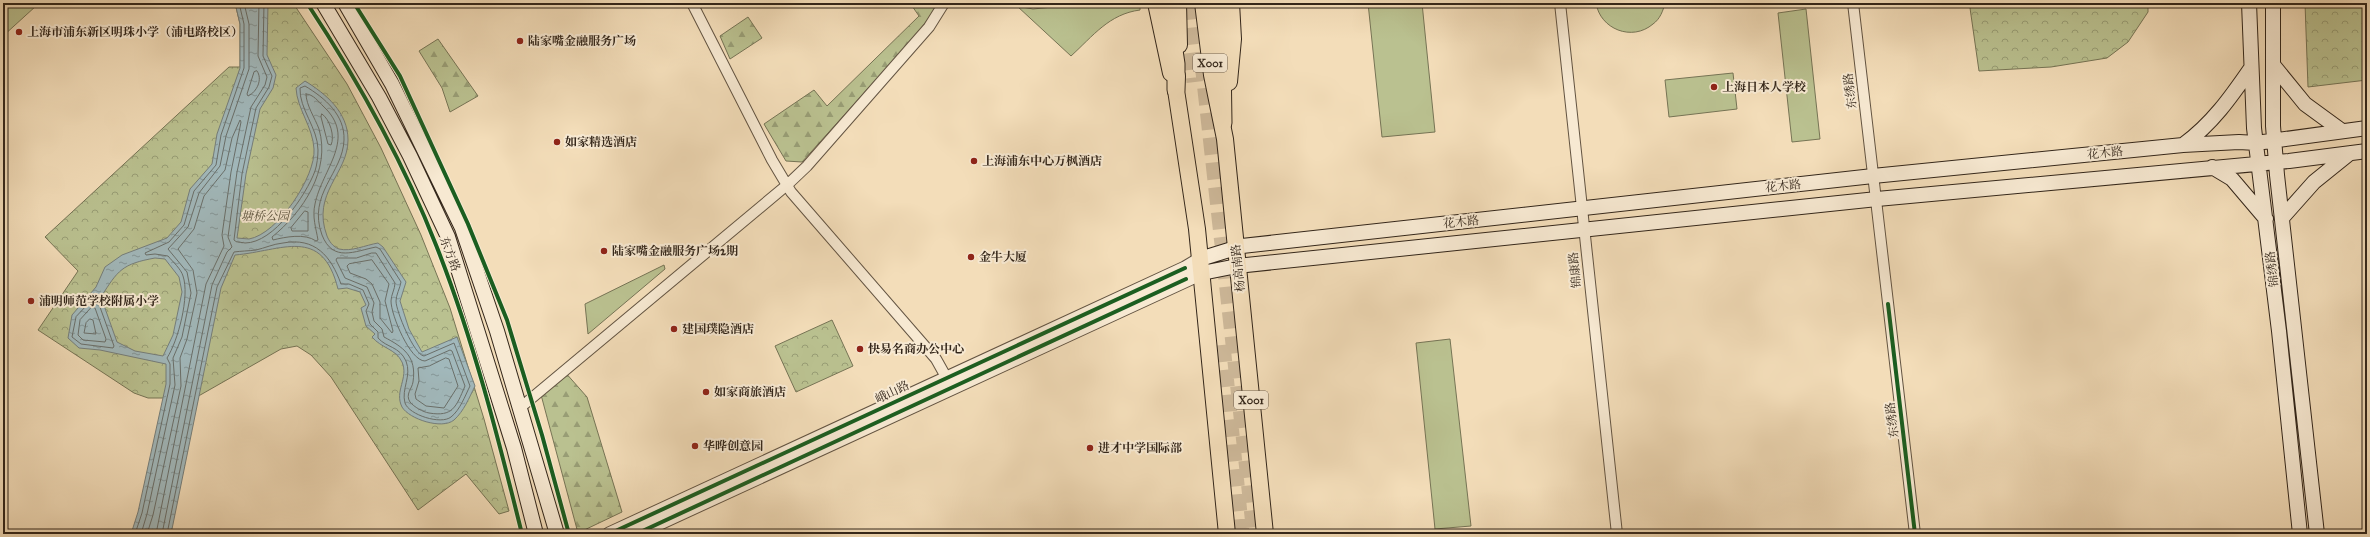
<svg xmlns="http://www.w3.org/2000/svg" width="2370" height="537" font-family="'IM FELL Great Primer','Noto Serif SC',serif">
<defs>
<pattern id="forest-firs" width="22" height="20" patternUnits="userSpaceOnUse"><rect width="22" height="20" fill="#bac190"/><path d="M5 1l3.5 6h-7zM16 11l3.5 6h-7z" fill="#989d75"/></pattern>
<pattern id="park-crowns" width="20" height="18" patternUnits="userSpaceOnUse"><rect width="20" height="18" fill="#bac190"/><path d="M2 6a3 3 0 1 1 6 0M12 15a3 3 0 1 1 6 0" fill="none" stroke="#989d75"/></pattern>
<pattern id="water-ripples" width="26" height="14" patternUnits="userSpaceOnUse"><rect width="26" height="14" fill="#a1b8bb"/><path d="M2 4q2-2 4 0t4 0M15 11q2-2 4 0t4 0" fill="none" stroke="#849597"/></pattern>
</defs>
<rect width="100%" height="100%" fill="#f3ddb9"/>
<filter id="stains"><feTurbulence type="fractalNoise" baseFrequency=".005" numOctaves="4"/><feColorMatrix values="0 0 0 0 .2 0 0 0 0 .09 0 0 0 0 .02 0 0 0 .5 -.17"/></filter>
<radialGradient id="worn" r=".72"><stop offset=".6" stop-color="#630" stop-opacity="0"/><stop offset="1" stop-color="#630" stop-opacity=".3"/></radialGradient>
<path fill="#bac190" stroke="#767455" d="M3 3H33L36 6 3 36Z
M1091 3H1140V10C1109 14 1093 36 1071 56L1017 6 1033 9Z
M1368 3H1422L1435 132 1382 137Z
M1596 3H1665C1663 11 1660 19 1653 24 1632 42 1600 29 1596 3Z
M1806 9 1820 139 1792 142 1778 13Z
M1733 73 1737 109 1669 117 1665 80Z
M664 265 665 269 588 334 585 304Z
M1450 339 1471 526 1435 529 1416 343Z"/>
<path fill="url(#forest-firs)" stroke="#767455" d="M910 3H940L916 35 802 162 786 161 764 124 814 90 827 106 919 16Z
M748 17 762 38 730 59 720 36Z
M438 39 478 96 450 112 442 88 419 51Z
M564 371 587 397 622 512 578 533 540 391Z"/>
<path fill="url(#park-crowns)" stroke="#767455" d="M235 3H293L347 84 381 148 421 235 450 308 484 419 509 511 499 514 466 474 418 510 331 377 311 355 297 346 281 349 195 398H148L134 393 38 330 78 271 45 237 229 67H240V24Z
M1982 3H2145L2148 5V12L2128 42 2107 58 2051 67 1979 71 1970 8Z
M2305 3H2367V80L2308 87Z
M832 320 853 366 796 392 775 346Z"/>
<path fill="url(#water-ripples)" stroke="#757e7b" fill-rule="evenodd" d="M235 3H268L267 55 276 75 273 88 260 109 246 174 237 238C241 238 245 239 249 239 278 234 316 176 314 149 313 127 297 109 296 88L305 81C326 94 348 112 348 140 348 174 311 193 327 236 329 241 333 247 339 249 351 252 366 245 378 243L383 247 406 282 400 301 409 329 422 352 457 337 475 386C469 398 464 411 454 420 442 430 409 419 402 407 394 391 409 378 402 362 396 349 381 348 372 337L375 334 366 326 361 308 366 305 360 292 347 288 338 289C322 225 282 251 235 255L221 288 171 534H131L138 512 166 384V364L100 350 79 348 68 338 72 315 96 287 105 267 122 255 167 238 181 222 190 189 212 164 217 134 240 68V24ZM155 258 165 259 179 277 182 292 173 335 163 356 135 351 117 342 101 297C118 270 122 264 155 258Z"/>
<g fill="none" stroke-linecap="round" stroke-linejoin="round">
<path stroke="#6a6f6a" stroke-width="1" d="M257 71C263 79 257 92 248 96L247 94 254 72Z
M306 94C313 94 319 102 323 106 358 138 322 169 315 204 312 217 316 228 318 240L316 241C305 233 285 237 273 240L272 237C303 212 331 170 319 129 315 118 306 105 306 94Z
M322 114C330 119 335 137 331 145L328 144 321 117Z
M305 211 308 212V231H292L291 228Z
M372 253H376L395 283C395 289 391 295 391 301 391 315 410 361 425 361L450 350 452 351 465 386C456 407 453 417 429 413 423 412 414 407 410 402 405 394 412 389 413 382 417 356 403 347 384 337L382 329 374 321 372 312 374 303 367 287 345 278 336 260 337 258H356Z
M372 260 389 284 385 301 393 331 392 333 380 318V302L372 284 366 279 350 273 347 266 349 264Z
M96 296 114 346 113 348 81 344 72 337 76 317Z
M92 307 95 308 106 339 105 342 83 340 78 335 80 320Z
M90 319 93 320 96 334 84 333 86 323Z
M446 358 449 359 458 386 444 408 426 406 416 399 415 394 419 381 418 368 429 366Z
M135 534 142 513 170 384V364L167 358C178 341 190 296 183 276 181 269 173 262 168 256L155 254 146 255 145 253 169 242 184 225 194 191 216 165 221 135 244 68V24L239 3
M141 534 147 514 175 385 173 358 182 337 191 293 187 272 168 249 188 227 199 193 220 166 226 136 249 69V24L244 3
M147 534 153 515 181 386 180 358 187 339 197 293 193 270 178 249 194 229 204 196 225 170 232 138 240 120 241 122 231 172 222 235 224 246 206 284 156 534
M162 534 212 285 227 252 232 247 228 237 237 172 251 107 265 85 267 77 258 56 259 3
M167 534 217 287 234 252C241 251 248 251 256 250 265 248 273 244 283 243 315 237 331 256 341 284H349L363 290 369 304 366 311 370 324 378 332V338C387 348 399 346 406 361 412 376 401 389 405 403 409 415 441 425 451 417 460 410 465 396 470 386L454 343 424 356C414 355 396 311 396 301 396 295 400 288 401 282L380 249 376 247C355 251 333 263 322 235 307 194 343 173 344 140 345 115 325 98 305 86L300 88C299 109 318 128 318 150 318 156 317 165 315 171 306 195 274 243 245 243 241 242 237 243 234 240L242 174 256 108 269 87 272 76 263 56 264 3"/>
<path stroke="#cdb899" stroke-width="17" stroke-dasharray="17 8" stroke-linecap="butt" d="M1186 3 1195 82
M1203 63 1255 534
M1222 345 1241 534"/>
<g stroke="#635442" stroke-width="12">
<path id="minor" d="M692 3 772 160 791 192 936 359 950 384
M1560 3 1617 534
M1853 3 1915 534
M521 407 787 185 807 166 929 27 944 3"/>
</g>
<g stroke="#635442" stroke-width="15">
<path id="tertiary" d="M609 534 1185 268 1200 259
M636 534 1202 273"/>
</g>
<g stroke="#33261a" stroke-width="16">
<path id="secondary" d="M323 3 379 97 410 156 448 237 514 448 536 534
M345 3 392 84 462 228 497 331 557 534
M2249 3 2254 128 2279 331 2300 534
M2273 3V126L2277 175 2317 534
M2274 66 2305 104 2342 131
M2183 145C2212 124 2231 97 2251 68
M2212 167 2232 179 2266 219
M2282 218 2314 182 2350 153
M1200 259 1242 246 1873 176 2183 145 2239 142 2256 143 2367 128
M1202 273 1237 266 1877 199 2289 161 2367 151"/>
</g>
<g stroke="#33261a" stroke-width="18">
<path id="primary" d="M1156 3 1171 73
M1178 3 1179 45
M1203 3 1212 75 1225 139 1265 534
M1177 76 1176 90 1197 229 1227 534
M1229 82 1233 39 1231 3"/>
</g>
<g stroke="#33261a" stroke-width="19">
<path id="trunk" d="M1167 3 1176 64V90
M1216 3 1222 57 1223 123"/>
</g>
<use href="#minor" stroke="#f7e9d2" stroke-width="10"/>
<use href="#tertiary" stroke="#f7e9d2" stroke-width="13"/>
<use href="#secondary" stroke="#f7e9d2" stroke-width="14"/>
<use href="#primary" stroke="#f3ddb9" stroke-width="16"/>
<use href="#trunk" stroke="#f3ddb9" stroke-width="17"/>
<g stroke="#f7e9d2" stroke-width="6">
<path id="cycleway" d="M307 3C355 76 404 163 436 245 473 338 498 437 522 534
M354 3 400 76 468 224 507 320 542 435 569 534
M1888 304 1915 534
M609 534 1185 268
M636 534 1186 279"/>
</g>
<use href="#cycleway" stroke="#1b5e20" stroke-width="4"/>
</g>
<g fill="#8f2418" stroke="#f7e9d2" stroke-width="1.5">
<circle cx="19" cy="32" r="4"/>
<circle cx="520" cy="41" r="4"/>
<circle cx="1714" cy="87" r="4"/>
<circle cx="557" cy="142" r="4"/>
<circle cx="974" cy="161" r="4"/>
<circle cx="604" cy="251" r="4"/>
<circle cx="971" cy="257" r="4"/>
<circle cx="31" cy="301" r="4"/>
<circle cx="674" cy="329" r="4"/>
<circle cx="860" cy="349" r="4"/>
<circle cx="706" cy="392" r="4"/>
<circle cx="695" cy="446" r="4"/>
<circle cx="1090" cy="448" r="4"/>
</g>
<g text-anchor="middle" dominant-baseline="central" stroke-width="4" stroke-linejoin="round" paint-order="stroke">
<g fill="#f7e9d2" stroke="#6e6051" stroke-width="1">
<rect x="1193" y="54" width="34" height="18" rx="3"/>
<rect x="1234" y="391" width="34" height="18" rx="3"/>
</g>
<g font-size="11" font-weight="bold" fill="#33261a">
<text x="1210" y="63">X001</text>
<text x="1251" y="400">X001</text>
</g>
<g font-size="12" font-weight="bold" fill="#33261a" stroke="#f7e9d2" text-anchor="start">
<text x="27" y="32">上海市浦东新区明珠小学（浦电路校区）</text>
<text x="528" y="41">陆家嘴金融服务广场</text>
<text x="1722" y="87">上海日本人学校</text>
<text x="565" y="142">如家精选酒店</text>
<text x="982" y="161">上海浦东中心万枫酒店</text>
<text x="612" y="251">陆家嘴金融服务广场2期</text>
<text x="979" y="257">金牛大厦</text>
<text x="39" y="301">浦明师范学校附属小学</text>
<text x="682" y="329">建国璞隐酒店</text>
<text x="868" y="349">快易名商办公中心</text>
<text x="714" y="392">如家商旅酒店</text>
<text x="703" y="446">华晔创意园</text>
<text x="1098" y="448">进才中学国际部</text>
</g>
<g font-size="12" fill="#33261a" stroke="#f7e9d2">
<text transform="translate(1850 91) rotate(-97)">东绣路</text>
<text transform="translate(2105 153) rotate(-6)">花木路</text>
<text transform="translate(1783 186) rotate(-6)">花木路</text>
<text transform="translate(1461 222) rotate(-6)">花木路</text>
<text transform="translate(450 254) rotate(69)">东方路</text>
<text transform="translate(1238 268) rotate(-96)">杨高南路</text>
<text transform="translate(2272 269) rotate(-97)">锦绣路</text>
<text transform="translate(1575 270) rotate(-96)">锦康路</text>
<text transform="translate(892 392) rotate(-25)">峨山路</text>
<text transform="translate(1892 420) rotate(-97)">东绣路</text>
</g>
<g font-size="12" font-style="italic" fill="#554d38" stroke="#f7e9d2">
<text x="265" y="216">塘桥公园</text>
</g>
</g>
<rect width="2370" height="537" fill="none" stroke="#f3ddb9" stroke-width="16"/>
<rect x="4" y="4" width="2362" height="529" fill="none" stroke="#33261a" stroke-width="2"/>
<rect x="8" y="8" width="2354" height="521" fill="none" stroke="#33261a"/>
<rect width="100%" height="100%" filter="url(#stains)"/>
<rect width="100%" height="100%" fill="url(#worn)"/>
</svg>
